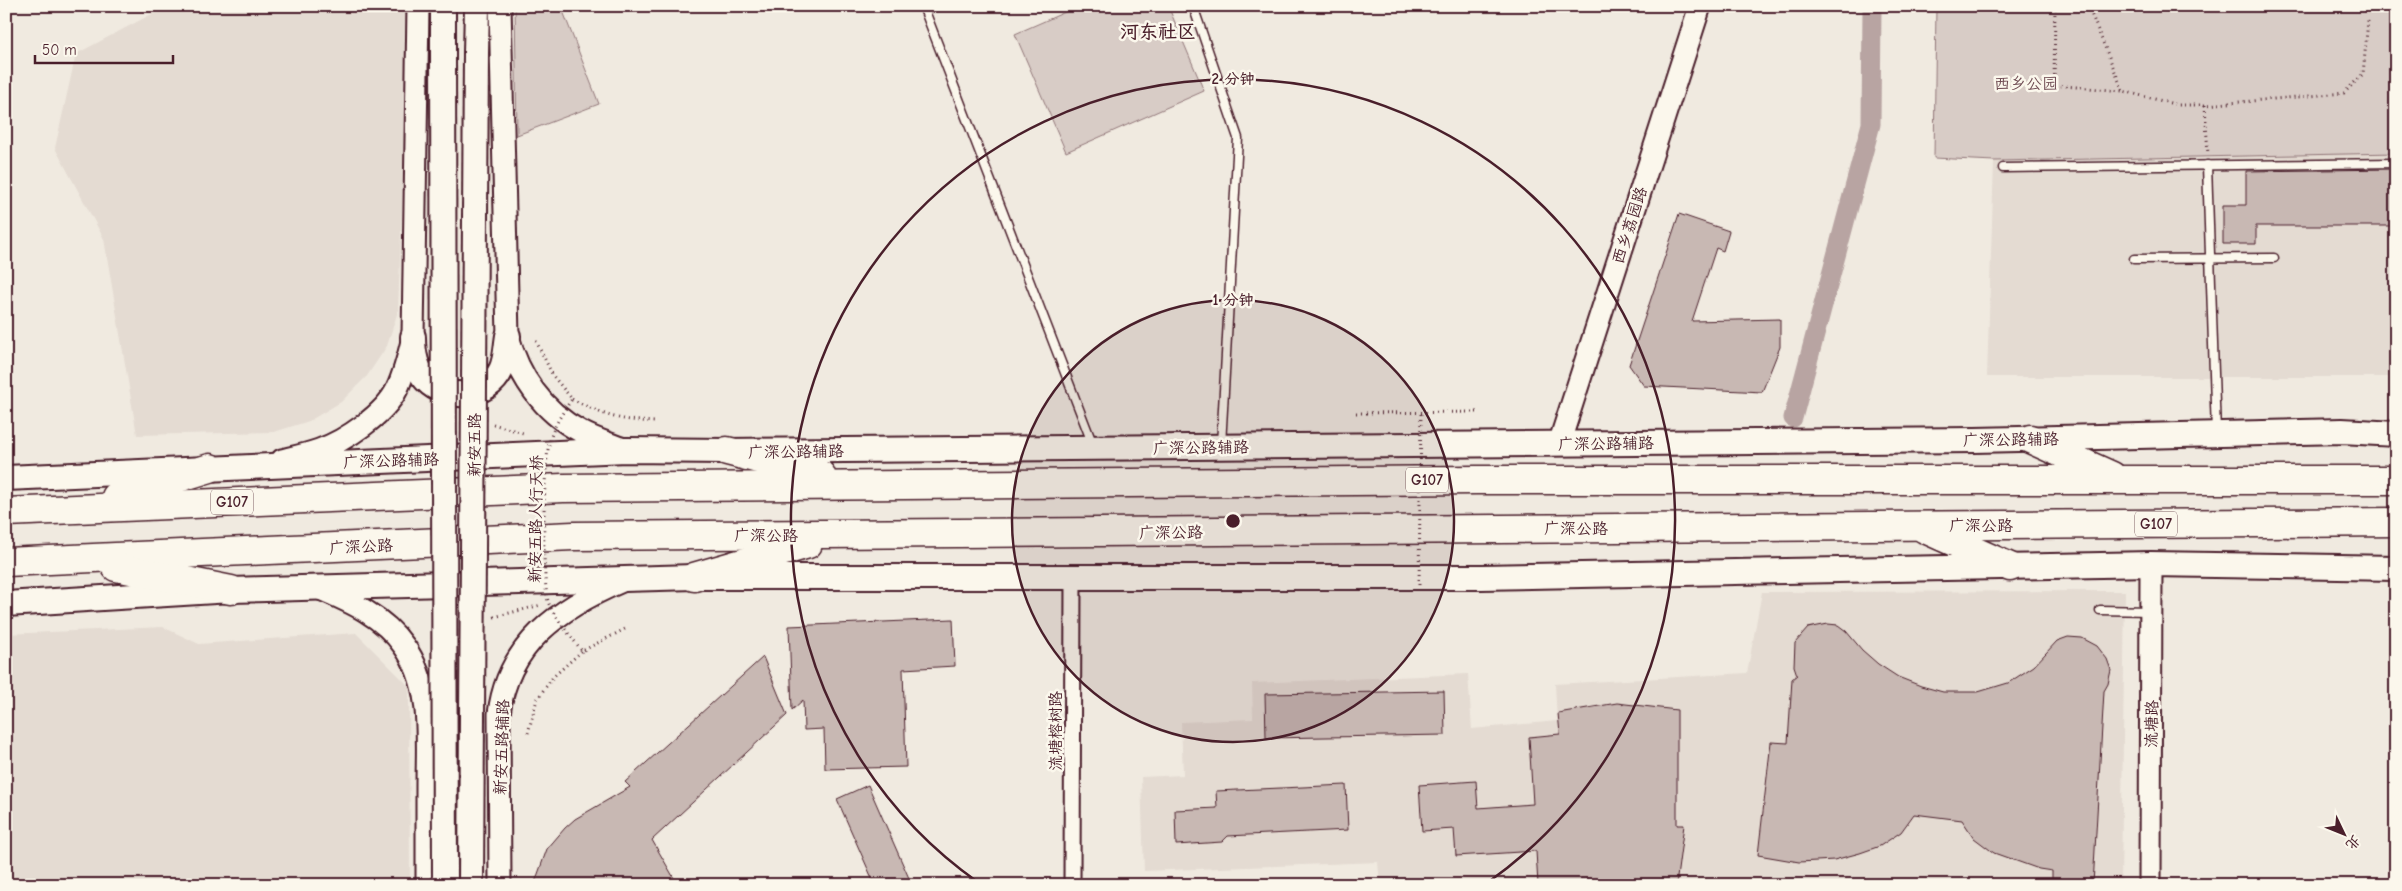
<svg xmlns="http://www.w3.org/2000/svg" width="2402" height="891" font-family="'Comic Neue','LXGW WenKai TC',sans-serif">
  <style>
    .built { fill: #e4dbd2 }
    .green { fill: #d8ccc6; stroke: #917678 }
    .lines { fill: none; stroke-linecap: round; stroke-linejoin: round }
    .canal { stroke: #b8a4a2; stroke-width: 19 }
    .building { fill: #c8b8b3; stroke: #4a1f2b }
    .lane-casing { stroke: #4a1f2b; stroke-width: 11 }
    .street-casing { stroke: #4a1f2b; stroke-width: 19 }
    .secondary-casing { stroke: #4a1f2b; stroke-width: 25 }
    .primary-casing { stroke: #4a1f2b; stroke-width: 28 }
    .highway-casing { stroke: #4a1f2b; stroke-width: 31 }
    .path { stroke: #4a1f2b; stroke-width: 3; stroke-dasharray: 1 4; stroke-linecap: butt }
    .lane { stroke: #fbf7ec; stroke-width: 8 }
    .street { stroke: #fbf7ec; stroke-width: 15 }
    .secondary { stroke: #fbf7ec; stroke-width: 21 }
    .primary { stroke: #fbf7ec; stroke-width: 24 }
    .highway { stroke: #fbf7ec; stroke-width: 28 }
    .primary-bridge-casing { stroke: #4a1f2b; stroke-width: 28; stroke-linecap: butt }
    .path-bridge { stroke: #4a1f2b; stroke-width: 3; stroke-dasharray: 1 4; stroke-linecap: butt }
    .primary-bridge { stroke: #fbf7ec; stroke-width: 24 }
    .ring { fill: none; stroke: #4a1f2b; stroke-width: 2.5 }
    .labels { text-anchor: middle; stroke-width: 5; stroke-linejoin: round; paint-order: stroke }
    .shield { fill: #fbf7ec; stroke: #7f6065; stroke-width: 1 }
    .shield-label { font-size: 15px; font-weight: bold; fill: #4a1f2b }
    .park-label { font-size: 16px; fill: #6e4a52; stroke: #fbf7ec }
    .street-label { font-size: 16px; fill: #4a1f2b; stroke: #fbf7ec }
    .quarter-label { font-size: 19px; font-weight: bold; fill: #4a1f2b; stroke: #fbf7ec }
    .centre { fill: #4a1f2b; stroke: #fbf7ec; stroke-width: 2.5 }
    .ring-label { font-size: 15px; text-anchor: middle; font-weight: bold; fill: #4a1f2b; stroke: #fbf7ec; stroke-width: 5; stroke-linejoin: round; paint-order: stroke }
  </style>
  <rect width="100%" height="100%" fill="#f0eae0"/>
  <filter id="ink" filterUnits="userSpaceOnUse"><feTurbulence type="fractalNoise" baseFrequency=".02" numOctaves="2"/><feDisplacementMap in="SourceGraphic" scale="10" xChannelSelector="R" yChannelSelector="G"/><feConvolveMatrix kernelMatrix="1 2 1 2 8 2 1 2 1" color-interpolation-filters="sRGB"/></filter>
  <g filter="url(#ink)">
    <g class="built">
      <polygon points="167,6 410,6 398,311 387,346 367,376 341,402 309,421 274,432 137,435 104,239 55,148 76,54"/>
      <polygon points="2396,153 2396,377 1987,377 1994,161"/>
      <polygon points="2125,591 2121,885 1380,885 1378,862 1144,871 1141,777 1183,775 1181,722 1253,719 1252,683 1468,674 1472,729 1557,721 1555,684 1747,673 1762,592"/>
      <polygon points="163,627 199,644 356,633 409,686 410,885 6,885 6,634"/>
    </g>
    <g class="green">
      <polygon points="515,6 561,6 599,104 517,135"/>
      <polygon points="1079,6 1168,6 1204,91 1066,152 1015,34"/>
      <polygon points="1936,6 2393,6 2396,8 2396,41 2388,54 2396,56 2396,153 1994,161 1934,158"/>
    </g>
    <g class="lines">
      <polyline class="canal" points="1793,418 1871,124 1872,6"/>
    </g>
    <g class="building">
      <polygon points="2396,169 2396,226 2256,226 2256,244 2223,244 2223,205 2246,205 2246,171"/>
      <polygon points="1679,214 1729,231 1723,251 1716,248 1692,321 1780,319 1780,347 1762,392 1644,386 1629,365"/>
      <polygon points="953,619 955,666 903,669 906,767 825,769 824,729 804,730 803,700 792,710 789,626"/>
      <polygon points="1828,624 1838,625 1846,631 1862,650 1878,664 1898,677 1921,686 1943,692 1978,692 2008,683 2034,666 2057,641 2068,637 2082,638 2097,646 2107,659 2111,670 2108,684 2104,691 2093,885 2052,885 2052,871 2039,869 1994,853 1974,838 1962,820 1914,814 1901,832 1880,846 1860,853 1834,860 1799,862 1758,855 1771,742 1788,743 1792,679 1797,675 1794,666 1795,643 1808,628"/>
      <polygon points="763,657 787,715 652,840 678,885 534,885 547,849 565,828 575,819 630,787 625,782"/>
      <polygon points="1444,691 1445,735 1266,738 1265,694"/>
      <polygon points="1617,703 1677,710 1677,825 1684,825 1676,885 1538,885 1536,851 1456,856 1454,829 1422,831 1419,785 1476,781 1478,808 1533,804 1529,737 1560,734 1558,713"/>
      <polygon points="868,785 912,885 875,885 837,799"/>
      <polygon points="1346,785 1348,830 1228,836 1222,842 1176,845 1175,810 1217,808 1216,791"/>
    </g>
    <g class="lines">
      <g class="lane-casing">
        <g id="lane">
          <polyline points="923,6 1093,445"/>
          <polyline points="1193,6 1238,138 1221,445"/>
          <polyline points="2207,165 2216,433"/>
          <polyline points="2003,168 2396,163"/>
          <polyline points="2134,259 2274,258"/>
          <polyline points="2100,610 2150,611"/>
        </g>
      </g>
      <g class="street-casing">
        <polyline id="street" points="1072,885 1073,577"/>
      </g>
      <g class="secondary-casing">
        <g id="secondary">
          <path d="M500,6L508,336C518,375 543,412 580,431C594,439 611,444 626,450"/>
          <polyline points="1559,444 1700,6"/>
          <path d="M282,460C294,457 307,454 319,450C345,441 385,414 397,389C405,372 409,354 413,337L418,6"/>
          <path d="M318,588C351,602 383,616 404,646C433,686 427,739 427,786C427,819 427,852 427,885"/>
          <path d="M500,885L499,714C507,644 561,607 622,581"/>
          <polyline points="2150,885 2151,564"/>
        </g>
      </g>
      <g class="primary-casing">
        <g id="primary">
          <polyline points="443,52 443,6"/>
          <polyline points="476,53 477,6"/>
          <path d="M413,337C413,352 415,368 426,380C447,402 488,398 501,370C506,360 506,347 508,336"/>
          <polyline points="6,478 626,450 727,451 1975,440 2342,431 2396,434"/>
          <polyline points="6,604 231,590 694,577 1482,577 2151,564 2396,568"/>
        </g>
      </g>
      <g class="highway-casing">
        <g id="highway">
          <polyline points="2030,439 2112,476"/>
          <polyline points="727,451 821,475"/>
          <polyline points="116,497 210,468"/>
          <polyline points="6,512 563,488 1477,480 2396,480"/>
          <polyline points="1925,529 2010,567"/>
          <polyline points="6,562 573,536 2396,522"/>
          <polyline points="116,567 231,590"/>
          <polyline points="694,577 808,544"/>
        </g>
      </g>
      <g class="path">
        <polyline points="2088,6 2123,91"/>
        <polyline points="2016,82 2123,91 2178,105 2205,105 2344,93 2363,74 2368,20"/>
        <polyline points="2054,85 2055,6"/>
        <polyline points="2205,105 2208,155"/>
        <path d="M572,399C607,417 617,420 656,422"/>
        <polyline points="1356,413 1481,412"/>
        <polyline points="493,424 523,433"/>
        <polyline points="494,617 541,605"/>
        <polyline points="528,733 537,699 553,677 582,651"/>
      </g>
      <use href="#lane" class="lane"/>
      <use href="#street" class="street"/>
      <use href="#secondary" class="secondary"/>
      <use href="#primary" class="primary"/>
      <use href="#highway" class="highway"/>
      <g class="primary-bridge-casing">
        <g id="primary-bridge">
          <polyline points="443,52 445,885"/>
          <polyline points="471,885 476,53"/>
        </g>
      </g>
      <g class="path-bridge">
        <path d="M536,341L553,376L572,399C563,412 554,425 550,440C543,462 541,584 549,604C557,621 571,636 582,651L627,628"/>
        <polyline points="1419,585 1421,412"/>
      </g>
      <use href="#primary-bridge" class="primary-bridge"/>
    </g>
  </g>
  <circle cx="1233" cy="521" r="221" fill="#4a1f2b" fill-opacity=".12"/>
  <g class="ring">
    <circle cx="1233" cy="521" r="221"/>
    <path d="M979 883A442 442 0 1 1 1487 883"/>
  </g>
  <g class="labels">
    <g class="shield">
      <rect x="1406" y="467.5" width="42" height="25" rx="4"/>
      <rect x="211" y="489.5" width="42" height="25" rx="4"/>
      <rect x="2135" y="511.5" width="42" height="25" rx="4"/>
    </g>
    <g class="shield-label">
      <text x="1427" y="485">G107</text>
      <text x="232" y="507">G107</text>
      <text x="2156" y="529">G107</text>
    </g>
    <g class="park-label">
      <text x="2026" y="89">西乡公园</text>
    </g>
    <g class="street-label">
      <text transform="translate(1629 225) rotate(-72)" y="6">西乡荔园路</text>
      <text transform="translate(2011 439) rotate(-1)" y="6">广深公路辅路</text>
      <text transform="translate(1606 443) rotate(-1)" y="6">广深公路辅路</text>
      <text transform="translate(474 445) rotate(-90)" y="6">新安五路</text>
      <text transform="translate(1201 447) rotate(-1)" y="6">广深公路辅路</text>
      <text transform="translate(796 451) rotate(-1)" y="6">广深公路辅路</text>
      <text transform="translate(391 460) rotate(-2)" y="6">广深公路辅路</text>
      <text transform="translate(535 519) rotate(-89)" y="6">新安五路人行天桥</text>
      <text x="1981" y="531">广深公路</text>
      <text x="1576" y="534">广深公路</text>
      <text transform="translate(1171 532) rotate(-1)" y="6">广深公路</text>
      <text x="766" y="541">广深公路</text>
      <text transform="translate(361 546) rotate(-3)" y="6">广深公路</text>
      <text transform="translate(2151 724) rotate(-89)" y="6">流塘路</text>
      <text transform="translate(1055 731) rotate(-90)" y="6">流塘榕树路</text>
      <text transform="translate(501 747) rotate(-88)" y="6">新安五路辅路</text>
    </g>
    <g class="quarter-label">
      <text x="1158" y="38">河东社区</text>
    </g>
  </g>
  <circle cx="1233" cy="521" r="8" class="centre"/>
  <g class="ring-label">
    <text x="1233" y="84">2 分钟</text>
    <text x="1233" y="305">1 分钟</text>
  </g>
  <rect width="2402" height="891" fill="none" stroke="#fbf7ec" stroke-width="25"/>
  <rect x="12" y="12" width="2377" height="866" fill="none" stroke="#4a1f2b" stroke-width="2" filter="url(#ink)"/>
  <g transform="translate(2344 834) rotate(133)" stroke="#fbf7ec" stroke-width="4" paint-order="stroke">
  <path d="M0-4L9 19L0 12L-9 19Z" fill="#4a1f2b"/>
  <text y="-8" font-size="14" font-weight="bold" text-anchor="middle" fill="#4a1f2b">北</text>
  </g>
  <path d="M35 55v8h138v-8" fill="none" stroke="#4a1f2b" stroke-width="2.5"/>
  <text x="42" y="55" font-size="15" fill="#4a1f2b" stroke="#fbf7ec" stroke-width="4" paint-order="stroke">50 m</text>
</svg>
